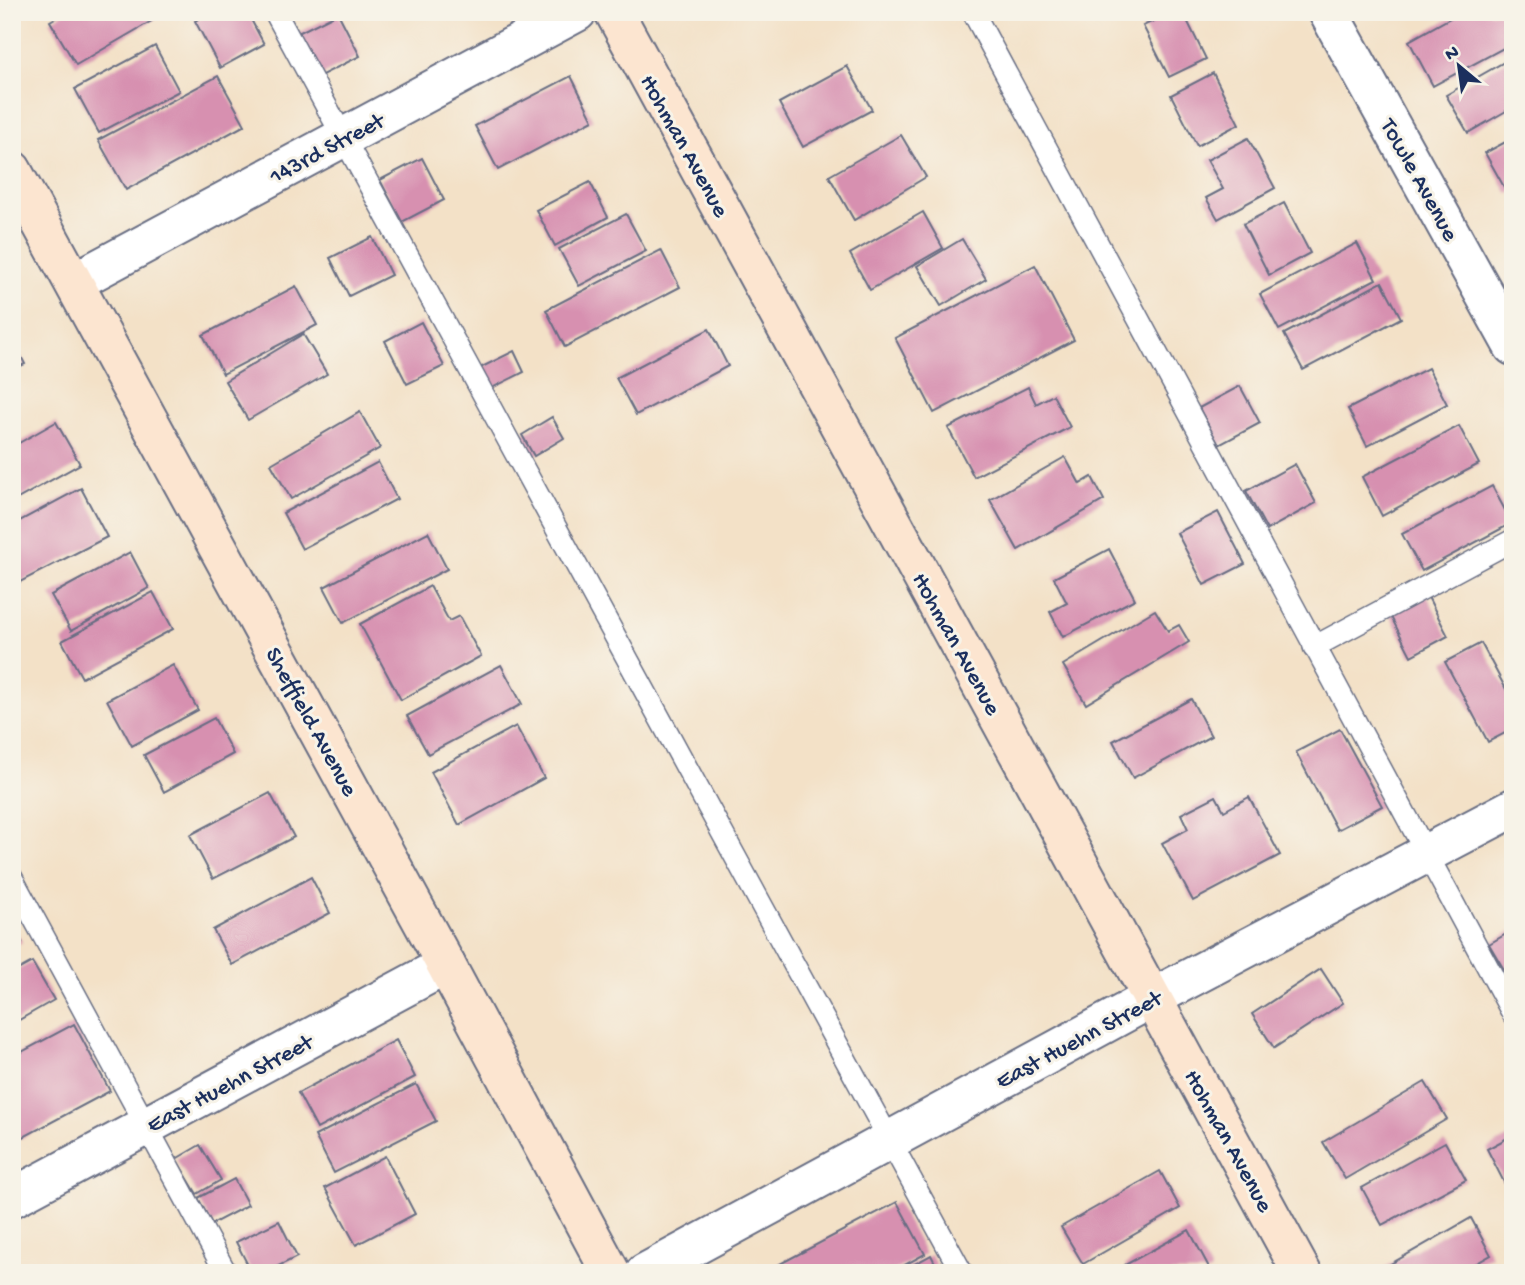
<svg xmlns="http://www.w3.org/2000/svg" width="1525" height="1285" font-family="'Gochi Hand',sans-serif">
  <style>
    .building { fill: #d790b0 }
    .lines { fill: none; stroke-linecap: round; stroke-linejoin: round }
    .lane-casing { stroke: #676d83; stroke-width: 24 }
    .street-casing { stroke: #676d83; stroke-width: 42 }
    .secondary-casing { stroke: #676d83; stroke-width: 42 }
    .lane { stroke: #fff; stroke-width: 21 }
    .street { stroke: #fff; stroke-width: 38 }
    .secondary { stroke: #fce5d0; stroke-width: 38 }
    .labels { text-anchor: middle; stroke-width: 6; stroke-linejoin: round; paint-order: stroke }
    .street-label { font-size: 24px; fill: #1b2f5e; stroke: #f7f3e8 }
  </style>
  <rect width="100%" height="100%" fill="#f7f3e8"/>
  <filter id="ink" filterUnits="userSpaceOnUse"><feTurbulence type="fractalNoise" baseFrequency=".0143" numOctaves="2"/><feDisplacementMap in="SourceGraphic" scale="14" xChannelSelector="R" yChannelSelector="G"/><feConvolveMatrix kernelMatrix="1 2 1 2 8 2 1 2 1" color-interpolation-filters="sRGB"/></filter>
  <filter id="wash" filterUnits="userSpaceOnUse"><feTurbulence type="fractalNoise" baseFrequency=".00686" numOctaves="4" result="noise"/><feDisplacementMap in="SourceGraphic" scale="28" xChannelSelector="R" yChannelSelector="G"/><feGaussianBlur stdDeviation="1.57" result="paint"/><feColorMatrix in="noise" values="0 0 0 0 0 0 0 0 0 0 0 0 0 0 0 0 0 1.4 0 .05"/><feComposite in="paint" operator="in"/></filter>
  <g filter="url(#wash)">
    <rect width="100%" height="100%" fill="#f3e1c7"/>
    <g id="blocks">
      <g class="building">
        <polygon points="66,12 167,12 76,65 50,21"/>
        <polygon points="211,12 247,12 264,44 220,68 195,21"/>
        <polygon points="1172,12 1183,12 1206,59 1169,77 1143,26"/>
        <polygon points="1461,12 1513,12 1513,43 1433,86 1409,41"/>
        <polygon points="338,13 360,56 320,76 298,33"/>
        <polygon points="155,46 179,91 99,133 75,89"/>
        <polygon points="1513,57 1513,107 1468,133 1446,95"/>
        <polygon points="847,66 872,110 803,147 779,103"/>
        <polygon points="1213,73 1239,124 1197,146 1171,95"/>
        <polygon points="218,76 245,125 126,190 98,140"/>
        <polygon points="571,76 593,120 498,170 475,126"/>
        <polygon points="901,135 926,177 854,220 829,176"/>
        <polygon points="1248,138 1275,188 1218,219 1206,198 1223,189 1207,160"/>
        <polygon points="1513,138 1513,192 1508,194 1485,153"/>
        <polygon points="422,158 444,200 402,222 380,180"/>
        <polygon points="590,182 608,217 555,246 536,210"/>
        <polygon points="1284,203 1310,253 1269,275 1243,224"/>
        <polygon points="923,212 943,248 870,290 850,254"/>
        <polygon points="626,214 646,251 579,286 559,249"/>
        <polygon points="372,237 391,275 349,296 330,258"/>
        <polygon points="962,239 986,279 941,306 917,266"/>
        <polygon points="1357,243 1376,279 1279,330 1260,294"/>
        <polygon points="661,250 680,287 565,347 546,310"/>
        <polygon points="1035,265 1074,340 934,413 895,338"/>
        <polygon points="1382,282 1401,318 1303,370 1284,334"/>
        <polygon points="296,286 317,325 223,374 203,335"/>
        <polygon points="421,322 444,366 407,384 385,341"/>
        <polygon points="709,329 728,366 636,415 616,378"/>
        <polygon points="303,334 327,374 248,420 225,381"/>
        <polygon points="12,339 25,364 12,370"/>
        <polygon points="514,351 524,372 490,389 480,368"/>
        <polygon points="1428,368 1447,404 1367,446 1348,409"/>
        <polygon points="1240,386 1260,423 1219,445 1199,408"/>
        <polygon points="1028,387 1036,404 1053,395 1070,427 974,477 948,428"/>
        <polygon points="360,412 380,448 291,499 271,464"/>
        <polygon points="552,417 564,438 534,456 522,435"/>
        <polygon points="56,422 80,464 12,502 12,447"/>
        <polygon points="1459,426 1479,464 1382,516 1362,477"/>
        <polygon points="1065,457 1080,484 1092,477 1104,500 1018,550 990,500"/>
        <polygon points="378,462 397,499 302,549 283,513"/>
        <polygon points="1295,464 1316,503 1267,530 1246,491"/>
        <polygon points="1492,486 1512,523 1422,571 1402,534"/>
        <polygon points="81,488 107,537 20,582 12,568 12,525"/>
        <polygon points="1218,512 1245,564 1204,585 1177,533"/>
        <polygon points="428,532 447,569 343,623 324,587"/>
        <polygon points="1109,549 1135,599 1063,637 1050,612 1067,603 1054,578"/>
        <polygon points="130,552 149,588 71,631 51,595"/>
        <polygon points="430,586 449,621 459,616 481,656 401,700 360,624"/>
        <polygon points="153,592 173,629 82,678 62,641"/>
        <polygon points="1427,595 1448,636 1411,656 1390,615"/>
        <polygon points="1155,610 1168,631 1179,625 1189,642 1086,704 1063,665"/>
        <polygon points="1481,643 1513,702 1513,729 1488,742 1445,662"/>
        <polygon points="173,665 198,710 132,746 107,700"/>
        <polygon points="501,665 522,704 428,754 407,716"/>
        <polygon points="1191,699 1211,736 1133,778 1113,741"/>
        <polygon points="214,718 233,754 164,792 144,755"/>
        <polygon points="516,726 544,778 459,825 431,772"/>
        <polygon points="1340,729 1382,806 1337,830 1296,752"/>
        <polygon points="270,793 294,837 213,879 190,835"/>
        <polygon points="1216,796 1224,811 1249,797 1280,855 1193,901 1162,843 1188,829 1181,814"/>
        <polygon points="311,877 330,913 232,965 213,930"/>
        <polygon points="12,922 22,942 12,947"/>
        <polygon points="1513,930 1513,985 1489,944"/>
        <polygon points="32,962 54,1000 12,1024 12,973"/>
        <polygon points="1321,969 1343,1003 1274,1048 1252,1014"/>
        <polygon points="74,1024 110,1091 20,1139 12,1125 12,1057"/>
        <polygon points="396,1040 415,1077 317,1129 298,1093"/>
        <polygon points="1425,1082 1447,1119 1345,1179 1323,1142"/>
        <polygon points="416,1084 436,1121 334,1173 315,1136"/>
        <polygon points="1513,1135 1513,1190 1509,1192 1487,1149"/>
        <polygon points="1445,1142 1466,1180 1382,1225 1362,1188"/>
        <polygon points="200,1145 221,1180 197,1194 176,1159"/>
        <polygon points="385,1156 415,1214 356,1245 325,1188"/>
        <polygon points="1160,1171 1180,1208 1083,1264 1061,1227"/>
        <polygon points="234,1179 248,1205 212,1224 198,1198"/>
        <polygon points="897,1202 925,1254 890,1273 763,1273"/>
        <polygon points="1471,1218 1491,1255 1459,1273 1384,1273 1382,1269"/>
        <polygon points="279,1221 297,1257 264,1273 252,1273 236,1242"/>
        <polygon points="1189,1230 1211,1271 1208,1273 1129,1273 1125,1265"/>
        <polygon points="931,1255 940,1273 898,1273"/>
      </g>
    </g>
  </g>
  <g filter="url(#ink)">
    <use href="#blocks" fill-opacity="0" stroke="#676d83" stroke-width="2"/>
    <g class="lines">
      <g class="lane-casing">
        <g id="lane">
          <polyline points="275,12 962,1273"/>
          <polyline points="973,12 1513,1014"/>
          <polyline points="1314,647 1513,540"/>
          <polyline points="12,878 226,1273"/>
        </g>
      </g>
      <g class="street-casing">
        <g id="street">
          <polyline points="1328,12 1513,346"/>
          <polyline points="74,282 577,12"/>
          <polyline points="12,1198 446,965"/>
          <polyline points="645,1273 1152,998 1513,808"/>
        </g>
      </g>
      <g class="secondary-casing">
        <g id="secondary">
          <polyline points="614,12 1302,1273"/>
          <polyline points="12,170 446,965 611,1273"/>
        </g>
      </g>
      <use href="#lane" class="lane"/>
      <use href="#street" class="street"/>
      <use href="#secondary" class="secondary"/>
    </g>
  </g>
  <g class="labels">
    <g class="street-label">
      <text transform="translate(686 145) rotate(61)" y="8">Hohman Avenue</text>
      <text transform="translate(326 147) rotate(-28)" y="8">143rd Street</text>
      <text transform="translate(1421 179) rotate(61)" y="8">Towle Avenue</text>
      <text transform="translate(958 643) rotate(61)" y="8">Hohman Avenue</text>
      <text transform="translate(313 721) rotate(61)" y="8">Sheffield Avenue</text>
      <text transform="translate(1078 1038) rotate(-28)" y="8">East Huehn Street</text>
      <text transform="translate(229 1082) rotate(-28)" y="8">East Huehn Street</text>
      <text transform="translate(1230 1140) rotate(61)" y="8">Hohman Avenue</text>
    </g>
  </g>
  <rect width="1525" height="1285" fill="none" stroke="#f7f3e8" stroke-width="42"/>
  <g transform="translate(1459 66) rotate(331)" stroke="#f7f3e8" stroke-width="5" paint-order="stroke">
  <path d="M0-5L12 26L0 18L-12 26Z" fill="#1b2f5e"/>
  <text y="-10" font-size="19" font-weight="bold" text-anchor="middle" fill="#1b2f5e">N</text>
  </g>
</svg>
